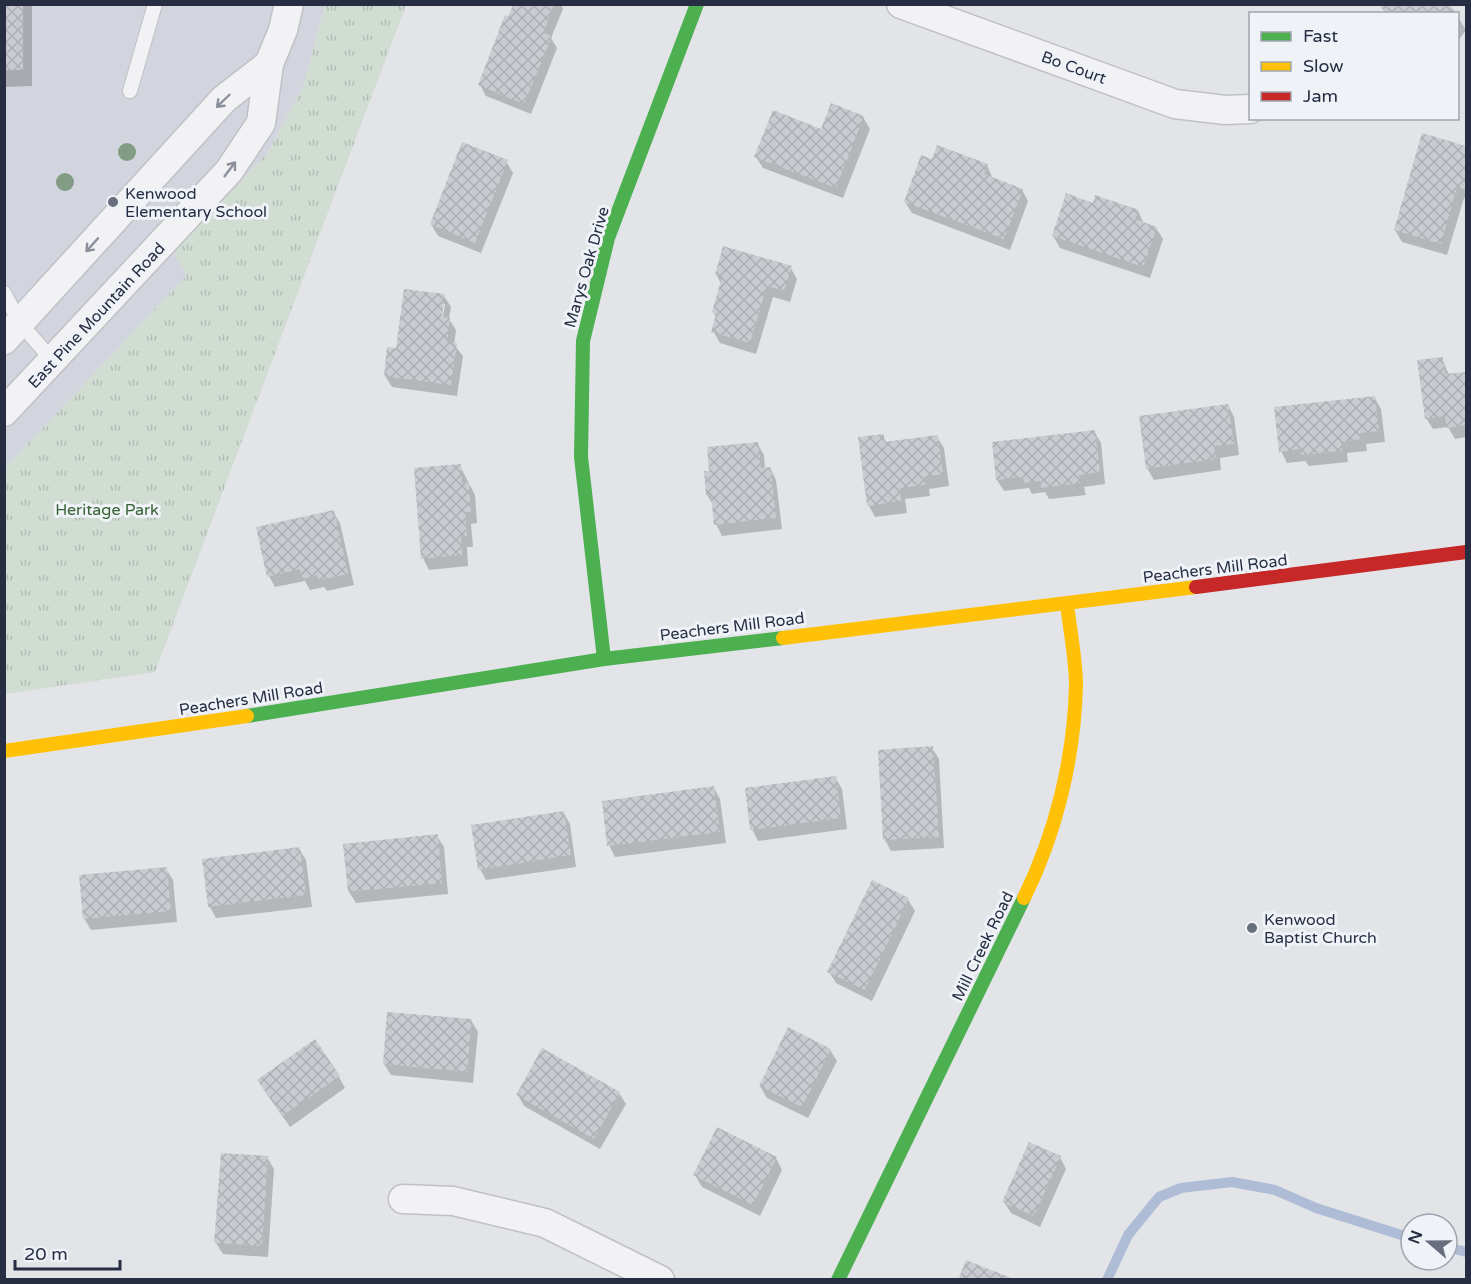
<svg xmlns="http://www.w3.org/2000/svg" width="1471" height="1284" font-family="'Varela Round',sans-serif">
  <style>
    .built { fill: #d2d5dd }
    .park { fill: url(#park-tufts) }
    .shadow { fill: #0003; fill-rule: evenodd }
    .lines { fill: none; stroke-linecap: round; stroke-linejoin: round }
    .stream { stroke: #aebcd6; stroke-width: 10 }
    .building { fill: url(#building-cross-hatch) }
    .lane-casing { stroke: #bfc1c6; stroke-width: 16 }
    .street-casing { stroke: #bfc1c6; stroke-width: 31 }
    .lane { stroke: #f2f2f4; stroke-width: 14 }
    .street { stroke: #f2f2f4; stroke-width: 28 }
    .fast { stroke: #4caf50; stroke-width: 14 }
    .slow { stroke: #ffc107; stroke-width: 14 }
    .jam { stroke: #c62828; stroke-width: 14 }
    .tree { fill: #839c84 }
    .oneway { stroke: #8c909c }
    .poi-dot { fill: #686e7d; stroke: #eff2f7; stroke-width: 2 }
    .labels { text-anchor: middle; stroke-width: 6; stroke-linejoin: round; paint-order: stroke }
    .street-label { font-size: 16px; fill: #272e43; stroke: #eff2f7 }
    .poi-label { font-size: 16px; fill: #272e43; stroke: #eff2f7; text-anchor: start }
    .park-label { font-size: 16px; fill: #366132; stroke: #eff2f7 }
  </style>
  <defs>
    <pattern id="park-tufts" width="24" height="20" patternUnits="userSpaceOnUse" patternTransform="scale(1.5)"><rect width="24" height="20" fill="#d1dcd2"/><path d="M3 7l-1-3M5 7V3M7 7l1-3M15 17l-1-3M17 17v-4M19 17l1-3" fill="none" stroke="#b3bdb6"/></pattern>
    <pattern id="building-cross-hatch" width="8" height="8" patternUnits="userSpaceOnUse" patternTransform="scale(1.5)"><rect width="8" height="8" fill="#c9cbd0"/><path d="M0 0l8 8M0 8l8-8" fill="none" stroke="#adafb4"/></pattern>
  </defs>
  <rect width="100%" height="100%" fill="#e2e4e8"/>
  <polygon class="built" points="5,5 325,5 303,87 268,152 174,253 187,275 5,468"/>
  <polygon class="park" points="325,5 406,5 155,672 5,694 5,468 187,275 174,253 268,152 303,87"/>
  <g class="shadow">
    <polygon points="4,4 32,4 32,86 4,87"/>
    <polygon points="515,4 561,4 563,9 551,38 557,48 531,114 486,96 480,85"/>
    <polygon points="1458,17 1466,30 1458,41"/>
    <polygon points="863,117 870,129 843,198 763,168 756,157"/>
    <polygon points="1423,135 1466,147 1466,198 1464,198 1447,255 1402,242 1395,230"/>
    <polygon points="506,161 513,173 481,253 438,236 431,224"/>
    <polygon points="933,161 987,165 993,179 1022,190 1028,201 1010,250 912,213 905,202"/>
    <polygon points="1094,205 1138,211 1144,224 1156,228 1163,239 1150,278 1060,248 1053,236"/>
    <polygon points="790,267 797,279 790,302 773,297 756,354 720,343 713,331 717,318 713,312 721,284 716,274"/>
    <path d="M444,296L451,307L449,319L456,330L454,345L463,356L457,396L392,387L385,376L398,350ZM442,304H445L442,324H439Z"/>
    <polygon points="1442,359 1449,375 1466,373 1466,437 1455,439 1448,427 1433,429 1426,418"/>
    <polygon points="1374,397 1381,409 1385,442 1366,444 1367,451 1347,453 1348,462 1309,466 1305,461 1287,463 1281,451"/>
    <polygon points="1228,405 1234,417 1239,455 1220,458 1221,470 1154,480 1147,468"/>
    <polygon points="1094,431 1101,443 1105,484 1084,487 1086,495 1049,499 1045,492 1032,494 1029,488 1004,491 997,480"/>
    <polygon points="883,436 887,444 937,437 944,448 949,486 929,489 930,496 905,499 907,513 875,517 869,506 860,439"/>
    <polygon points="757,443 764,455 765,469 770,468 776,480 782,529 722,536 716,524 714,506 707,495"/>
    <polygon points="460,466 475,495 477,523 471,524 473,547 467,547 468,566 429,570 423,558"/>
    <polygon points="333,512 340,523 354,585 327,591 324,587 310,590 305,581 275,587 269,576"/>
    <polygon points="932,748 939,759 944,848 891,851 885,840 879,751"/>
    <polygon points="835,777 842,789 847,829 758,841 752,829"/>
    <polygon points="714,788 720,799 726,843 615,857 609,845"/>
    <polygon points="563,812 570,824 576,867 486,880 480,869"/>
    <polygon points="437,836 444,847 448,894 356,903 349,892"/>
    <polygon points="299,849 306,860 312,907 216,918 210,907 204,860"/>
    <polygon points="166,869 173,880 177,922 91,930 84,918"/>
    <polygon points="873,882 908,900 915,911 872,1001 836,983 829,972"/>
    <polygon points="471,1020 478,1032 473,1083 391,1075 384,1064"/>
    <polygon points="830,1050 837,1061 808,1118 767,1098 760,1086"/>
    <polygon points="339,1077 345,1088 290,1127 266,1092"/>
    <polygon points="619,1093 626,1104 600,1149 524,1106 518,1095"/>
    <polygon points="267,1157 274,1169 268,1257 223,1254 216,1243"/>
    <polygon points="1060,1157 1066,1169 1040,1227 1011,1213 1004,1202"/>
    <polygon points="776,1158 782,1170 760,1216 702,1187 695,1175"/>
  </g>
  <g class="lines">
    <g class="stream">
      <polyline points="1447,1247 1466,1252"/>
      <polyline points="1107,1280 1128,1235 1159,1197 1181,1188 1232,1182 1275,1190 1316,1208 1411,1238"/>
    </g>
  </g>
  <g class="building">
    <rect x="4" y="4" width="19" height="66"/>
    <polygon points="513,4 554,4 543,33 552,36 524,104 478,85 505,15 508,17"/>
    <polygon points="1379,4 1449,4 1457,14 1386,14"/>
    <polygon points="831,103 864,116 836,188 754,157 773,110 821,129"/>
    <polygon points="1422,133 1466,146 1466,190 1457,187 1441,244 1394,230"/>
    <polygon points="462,142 508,160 475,243 430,224"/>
    <polygon points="937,145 988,164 984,174 1023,189 1004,239 904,202 921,155 932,159"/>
    <polygon points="1066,193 1093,203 1095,195 1139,210 1135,219 1157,227 1143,267 1052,236"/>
    <polygon points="723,246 792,266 784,291 767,286 750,343 711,332 716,314 712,312 722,277 715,275"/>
    <polygon points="404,289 445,294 442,317 450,318 447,342 457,343 451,385 384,376 387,347 396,348"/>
    <polygon points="1443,357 1445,374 1466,372 1466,425 1447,428 1445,416 1425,419 1417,360"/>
    <polygon points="1375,396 1379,431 1360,433 1361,439 1341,442 1342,451 1301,455 1300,449 1279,452 1274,407"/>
    <polygon points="1228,404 1234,444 1214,446 1216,459 1146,469 1139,416"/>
    <polygon points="1095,430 1100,472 1079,475 1080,483 1041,488 1040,481 1024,483 1023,477 996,480 992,442"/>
    <polygon points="884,434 884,442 938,435 943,474 924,477 925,485 900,488 901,501 867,506 858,437"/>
    <polygon points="758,442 761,468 771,467 776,518 714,525 711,494 706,495 704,471 709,471 707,447"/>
    <polygon points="461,464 462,483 469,482 471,512 465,512 467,536 461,536 462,555 421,559 414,468"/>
    <polygon points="334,510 348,574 319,580 317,575 302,579 300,569 267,577 256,527"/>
    <polygon points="933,746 939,837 883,840 878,750"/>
    <polygon points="836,776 841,818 750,830 745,788"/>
    <polygon points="714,786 720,832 607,846 602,801"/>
    <polygon points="564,811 571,855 478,870 471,825"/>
    <polygon points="438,834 442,883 348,892 343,844"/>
    <polygon points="300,847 306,895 208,907 202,859"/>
    <polygon points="167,867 171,911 83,919 79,875"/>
    <polygon points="872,880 909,898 865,990 827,972"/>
    <polygon points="387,1012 472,1019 467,1072 383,1064"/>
    <polygon points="788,1027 831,1049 802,1107 759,1086"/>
    <polygon points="315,1039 340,1076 282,1116 257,1080"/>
    <polygon points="542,1048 620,1092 594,1139 516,1095"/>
    <polygon points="717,1127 777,1157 753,1205 693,1175"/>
    <polygon points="1029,1142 1061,1156 1034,1216 1002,1202"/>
    <polygon points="221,1153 268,1156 262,1246 214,1243"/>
    <polygon points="966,1260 1014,1279 1014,1280 958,1280"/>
  </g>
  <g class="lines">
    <g class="lane-casing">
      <g id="lane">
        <polyline points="130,91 155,4"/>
        <polyline points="4,293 20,323 53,361"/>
      </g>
    </g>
    <g class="street-casing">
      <g id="street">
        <polyline points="901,4 1175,104 1225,110 1250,109"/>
        <polyline points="4,340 224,99 269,64"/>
        <polyline points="4,412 229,171 261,123 269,64 283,30 289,4"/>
        <polyline points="403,1199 453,1201 545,1223 660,1280"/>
      </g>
    </g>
    <use href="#lane" class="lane"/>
    <use href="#street" class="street"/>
    <g class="fast">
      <polyline points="604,659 581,457 583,341 608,238 697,4"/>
      <polyline points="247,716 604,659 783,638"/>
      <polyline points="838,1280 1024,898"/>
    </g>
    <g class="slow">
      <polyline points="783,638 1196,587"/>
      <polyline points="4,751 247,716"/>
      <path d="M1024,898C1056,833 1074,759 1076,686C1076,659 1070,631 1067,604"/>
    </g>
    <polyline class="jam" points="1196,587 1466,552"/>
  </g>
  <g class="tree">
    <circle cx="127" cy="152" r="9"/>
    <circle cx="65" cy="182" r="9"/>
  </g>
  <defs><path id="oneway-shaft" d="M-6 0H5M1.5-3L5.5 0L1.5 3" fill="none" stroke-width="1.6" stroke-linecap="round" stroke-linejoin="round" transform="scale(1.5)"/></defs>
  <g class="oneway">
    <use href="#oneway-shaft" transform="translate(223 101) rotate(136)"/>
    <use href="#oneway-shaft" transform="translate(230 169) rotate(-53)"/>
    <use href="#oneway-shaft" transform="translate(92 245) rotate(132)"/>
  </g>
  <g class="poi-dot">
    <circle cx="113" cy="202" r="6"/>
    <circle cx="1252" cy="928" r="6"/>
  </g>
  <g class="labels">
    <g class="street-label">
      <text transform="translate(1074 67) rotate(20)" y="6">Bo Court</text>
      <text transform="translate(586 267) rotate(-74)" y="6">Marys Oak Drive</text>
      <text transform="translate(96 315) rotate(-47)" y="6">East Pine Mountain Road</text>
      <text transform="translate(1215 568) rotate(-7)" y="6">Peachers Mill Road</text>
      <text transform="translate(732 626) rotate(-7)" y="6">Peachers Mill Road</text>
      <text transform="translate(251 698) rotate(-9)" y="6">Peachers Mill Road</text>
      <text transform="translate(982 946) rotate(-64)" y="6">Mill Creek Road</text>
    </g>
    <g class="poi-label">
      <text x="125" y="199">Kenwood<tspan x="125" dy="18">Elementary School</tspan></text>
      <text x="1264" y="925">Kenwood<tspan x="1264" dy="18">Baptist Church</tspan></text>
    </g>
    <g class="park-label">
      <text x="107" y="515">Heritage Park</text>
    </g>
  </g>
  <rect width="1471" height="1284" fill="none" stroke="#272e43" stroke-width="12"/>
  <rect x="1249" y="12" width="210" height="108" fill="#eff2f7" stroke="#9fa4af" stroke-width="1.5"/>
  <rect x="1261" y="32" width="30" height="9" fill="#4caf50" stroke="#9fa4af" stroke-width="1.5"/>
  <text x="1303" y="42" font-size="18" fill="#272e43">Fast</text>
  <rect x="1261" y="62" width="30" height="9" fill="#ffc107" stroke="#9fa4af" stroke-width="1.5"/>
  <text x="1303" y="72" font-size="18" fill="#272e43">Slow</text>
  <rect x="1261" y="92" width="30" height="9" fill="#c62828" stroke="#9fa4af" stroke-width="1.5"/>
  <text x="1303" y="102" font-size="18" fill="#272e43">Jam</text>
  <g transform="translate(1429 1242) rotate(290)"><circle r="28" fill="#eff2f7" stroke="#9fa4af" stroke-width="1.5"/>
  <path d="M0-4.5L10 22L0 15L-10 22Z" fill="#686e7d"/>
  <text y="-9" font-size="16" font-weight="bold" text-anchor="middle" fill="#272e43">N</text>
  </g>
  <path d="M15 1260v9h105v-9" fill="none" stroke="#272e43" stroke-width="3"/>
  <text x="24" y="1260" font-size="18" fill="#272e43" stroke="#eff2f7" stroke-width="4.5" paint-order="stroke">20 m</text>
</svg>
